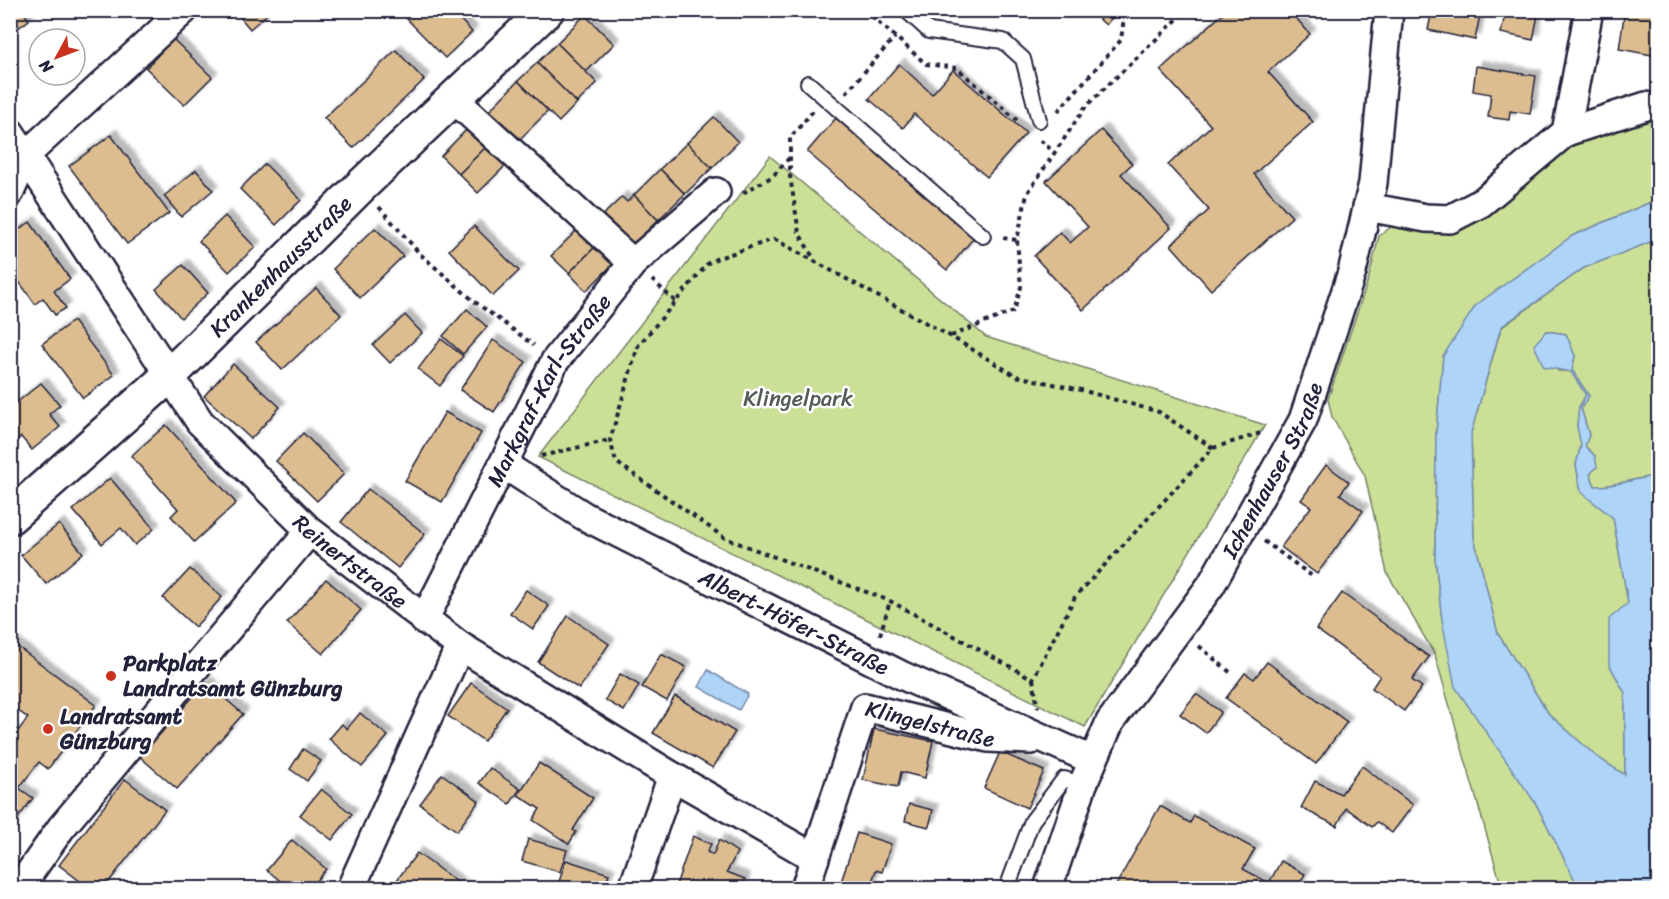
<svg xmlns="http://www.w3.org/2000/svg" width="1669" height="899" font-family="Sriracha,sans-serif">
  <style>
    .green { fill: #cbe096; stroke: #768168; stroke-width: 1.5 }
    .water { fill: #aed4f8; stroke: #768dac; stroke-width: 1.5 }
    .building { fill: #ddbd90; stroke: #22223b; stroke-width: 1.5; filter: url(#shadow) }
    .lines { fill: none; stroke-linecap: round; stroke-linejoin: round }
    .service-casing { stroke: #22223b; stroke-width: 18 }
    .minor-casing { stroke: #22223b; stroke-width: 32 }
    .tertiary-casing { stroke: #22223b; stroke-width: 38 }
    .path { stroke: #22223b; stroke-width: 4; stroke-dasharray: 4.5 4.5; stroke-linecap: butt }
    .service { stroke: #fff; stroke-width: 14 }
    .minor { stroke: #fff; stroke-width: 27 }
    .tertiary { stroke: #fff; stroke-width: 33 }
    .poi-dot { fill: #c8321e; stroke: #fff; stroke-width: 2 }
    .labels { text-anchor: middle; stroke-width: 5; stroke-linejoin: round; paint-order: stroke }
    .street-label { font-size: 22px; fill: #22223b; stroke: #fff }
    .park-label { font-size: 22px; fill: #555b56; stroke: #fff }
    .poi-label { font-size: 22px; font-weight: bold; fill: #22223b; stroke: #fff; text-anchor: start }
  </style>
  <defs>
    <filter id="shadow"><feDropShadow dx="5.5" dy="-5.5" stdDeviation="1.5" flood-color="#0004"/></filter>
  </defs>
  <rect width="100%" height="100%" fill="#fff"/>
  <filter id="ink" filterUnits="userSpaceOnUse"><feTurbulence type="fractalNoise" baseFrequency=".0167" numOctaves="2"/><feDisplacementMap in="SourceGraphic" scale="12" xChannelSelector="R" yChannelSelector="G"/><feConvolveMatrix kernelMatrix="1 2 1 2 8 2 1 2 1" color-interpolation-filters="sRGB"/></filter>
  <g filter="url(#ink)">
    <g class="green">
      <polygon points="1658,114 1658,199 1572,236 1443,356 1436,433 1435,557 1442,620 1579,888 1502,888 1435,655 1387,573 1365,476 1332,417 1328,399 1369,277 1379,236 1391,227 1451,234 1558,149"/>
      <polygon points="770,156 986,337 1265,425 1085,727 538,457"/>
      <path d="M1658,239V476C1635,477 1619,486 1595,486L1590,474L1595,456L1585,446L1589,435L1581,408L1589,396L1572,370L1575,356L1566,334L1546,331L1558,371H1571L1586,395L1579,407L1577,426L1581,444L1576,465L1581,492L1613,517L1628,603L1609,664L1625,693V775L1597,757L1549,714L1498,634L1474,538L1471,433L1501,328L1584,268Z"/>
    </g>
    <g class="water">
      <path d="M1658,199V239L1584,268L1501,327L1471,433L1474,538L1498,634L1549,714L1597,757L1625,775V693L1609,664V619L1628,603L1613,518L1581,492L1576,465L1581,445L1577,426L1579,407L1586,395L1571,372L1544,367L1534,345L1546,331L1566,334L1575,356L1572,370L1589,396L1581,408L1589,435L1585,446L1595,456L1597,467L1590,474L1595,486C1617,487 1636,477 1658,476V888H1579L1536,804L1455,687L1442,620L1435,557L1436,433L1443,356L1476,305L1572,236Z"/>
      <polygon points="708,670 748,694 739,710 699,687"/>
    </g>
    <g class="building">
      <polygon points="10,10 22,10 29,20 10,34"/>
      <polygon points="234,10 272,10 250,29"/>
      <polygon points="403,10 451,10 472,32 445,58 401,13"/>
      <polygon points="1088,10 1118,10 1106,25"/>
      <polygon points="1227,10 1289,10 1310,34 1268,72 1313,122 1254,174 1292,217 1211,290 1171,245 1209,210 1168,165 1211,126 1160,70"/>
      <polygon points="1432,10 1481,10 1475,40 1428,30"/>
      <polygon points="1506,10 1539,10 1533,40 1501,33"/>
      <polygon points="1625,10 1658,10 1658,56 1619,49"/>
      <polygon points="585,15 614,44 586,72 557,43"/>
      <polygon points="173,39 212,77 184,105 146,68"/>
      <polygon points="557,43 597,83 577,103 537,63"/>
      <polygon points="396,50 424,80 353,148 324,118"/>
      <polygon points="537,63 577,103 559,122 518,81"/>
      <polygon points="899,64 932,94 953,70 1026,133 987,177 914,114 903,128 869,99"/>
      <polygon points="1476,66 1536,76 1530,114 1510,111 1509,120 1488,117 1491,94 1473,91"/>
      <polygon points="518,81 548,111 518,141 489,111"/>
      <polygon points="714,117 738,142 712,168 687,143"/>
      <polygon points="836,118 976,235 947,270 807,152"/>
      <polygon points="469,127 488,145 459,174 441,156"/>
      <polygon points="1101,130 1132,164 1121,174 1171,228 1083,310 1034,256 1060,232 1070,243 1088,227 1046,181"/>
      <polygon points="111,135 169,213 127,244 69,166"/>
      <polygon points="687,143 712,168 685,194 660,169"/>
      <polygon points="488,145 507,164 478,193 459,174"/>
      <polygon points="265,164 301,200 276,225 240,189"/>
      <polygon points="660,169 685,194 658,220 634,195"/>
      <polygon points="196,170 213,190 181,217 164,196"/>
      <polygon points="634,195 658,220 632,246 602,216 622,197 627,202"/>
      <polygon points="225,216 255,247 229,272 199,241"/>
      <polygon points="30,222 70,279 54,291 66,308 55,315 43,298 35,304 10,269 10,236"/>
      <polygon points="474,226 519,271 493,296 449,250"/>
      <polygon points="375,228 403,256 360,298 333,269"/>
      <polygon points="579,228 597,245 569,273 551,256"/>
      <polygon points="597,245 614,263 586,291 569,273"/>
      <polygon points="183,265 208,293 181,318 156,289"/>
      <polygon points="316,288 341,315 282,370 256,342"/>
      <polygon points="467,309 487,327 463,354 443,336"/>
      <polygon points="405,315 422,333 390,363 373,345"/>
      <polygon points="73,321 114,375 83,398 42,344"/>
      <polygon points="441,339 463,356 440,386 418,369"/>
      <polygon points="493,340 526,362 494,412 460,390"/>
      <polygon points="233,364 280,407 251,439 204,396"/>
      <polygon points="41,383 60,405 49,414 60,427 32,450 21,437 17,440 10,433 10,408"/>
      <polygon points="445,412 481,433 442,502 405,481"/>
      <polygon points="166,425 236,503 194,542 171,516 178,509 131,456"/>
      <polygon points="303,433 344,474 317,501 276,461"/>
      <polygon points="1326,465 1349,482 1340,494 1363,511 1317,574 1281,547 1311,507 1301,500"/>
      <polygon points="110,478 154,529 135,545 121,528 102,544 73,510"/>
      <polygon points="368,489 425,534 398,568 341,522"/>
      <polygon points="59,524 83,553 46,584 21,555"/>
      <polygon points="190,569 222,597 195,627 163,598"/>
      <polygon points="326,579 361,610 323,654 287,623"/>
      <polygon points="526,590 549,606 533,629 510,613"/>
      <polygon points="1342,593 1429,657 1412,680 1422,687 1404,711 1372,688 1380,676 1316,629"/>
      <polygon points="568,616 609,644 579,689 538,662"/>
      <polygon points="10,641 96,705 48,769 39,762 19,788 33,798 10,829 10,741 28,718 10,705"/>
      <polygon points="661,654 686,667 667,701 642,687"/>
      <polygon points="1267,662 1347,722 1316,764 1226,698 1245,673 1254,679"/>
      <polygon points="620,674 639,685 624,711 605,700"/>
      <polygon points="206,682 243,714 177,789 140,757"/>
      <polygon points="471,683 507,708 484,741 448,716"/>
      <polygon points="1196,694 1221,712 1206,733 1180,714"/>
      <polygon points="675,696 735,732 713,768 653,733"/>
      <polygon points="360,713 388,736 362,767 329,739 342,724 347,729"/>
      <polygon points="874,729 933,741 925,778 901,772 898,787 863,780"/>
      <polygon points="303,749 321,761 307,781 290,769"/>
      <polygon points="1000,752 1044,771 1027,808 984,788"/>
      <polygon points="539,763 593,798 573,830 576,832 569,844 533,820 540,809 518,795"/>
      <polygon points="1362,766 1413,805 1392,833 1377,822 1372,827 1346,808 1337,826 1301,808 1315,781 1341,794"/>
      <polygon points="490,768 520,789 510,804 479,783"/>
      <polygon points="442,774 479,801 457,831 420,804"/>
      <polygon points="125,779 165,810 104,888 89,888 59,865"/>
      <polygon points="321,789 352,814 332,840 300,815"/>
      <polygon points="909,804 933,810 929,827 905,821"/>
      <polygon points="1160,806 1190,823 1194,816 1255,849 1243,869 1269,883 1281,861 1305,874 1297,888 1118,888 1115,887"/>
      <polygon points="857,833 891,844 882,872 876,870 870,888 839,888"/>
      <polygon points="693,836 711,844 707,852 713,855 719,840 737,852 727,872 745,879 742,888 675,888"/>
      <polygon points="528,839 567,850 560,872 522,861"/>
      <polygon points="292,840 326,869 310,888 289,888 267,870"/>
      <polygon points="417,853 465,888 391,888"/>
      <polygon points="566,860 609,874 604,888 557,888"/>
    </g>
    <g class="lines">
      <g class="service-casing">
        <g id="service">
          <polyline points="906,10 929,31 1003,41 1023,59 1039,120"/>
          <polyline points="808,83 983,236"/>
          <polyline points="1007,888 1032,821 1064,779 1083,784"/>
        </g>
      </g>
      <g class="minor-casing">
        <g id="minor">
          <polyline points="454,99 633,263"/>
          <path id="s1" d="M10,132L200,422L310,531L460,646L672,776L815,858"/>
          <polyline points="1566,132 1646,106"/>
          <polyline points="10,192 27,154 184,10"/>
          <polyline points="1367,207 1426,218 1450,219 1481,203 1566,132 1589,10"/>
          <path id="s2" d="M504,465L584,516L901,675L1092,760"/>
          <path id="s3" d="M424,620L555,361L633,263L716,192"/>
          <polyline points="19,888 61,828 310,531"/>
          <polyline points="351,888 460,646"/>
          <polyline points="633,888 672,776"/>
          <path id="s4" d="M805,888L865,707L988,738L1031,740"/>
          <path id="s5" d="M1048,888L1083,784L1110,722L1211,585L1303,420L1352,272L1373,183L1389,10"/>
        </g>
      </g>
      <g class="tertiary-casing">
        <g id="tertiary">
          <path id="s6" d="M10,517L170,375L361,186L547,10"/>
        </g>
      </g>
      <g class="path">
        <polyline points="865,10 926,64 957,68 1017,120"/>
        <polyline points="846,93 895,37"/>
        <polyline points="813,111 790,138 790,176 799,233 815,261"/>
        <polyline points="1058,111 1121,40 1125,10"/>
        <polyline points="1040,140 1055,153"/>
        <polyline points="743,193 773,176 791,156"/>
        <polyline points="379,207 420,254 475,302 534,345"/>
        <polyline points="1003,238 1017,240"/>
        <polygon points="774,239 950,336 1016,376 1081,390 1159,412 1213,448 1075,597 1033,679 890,601 725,538 616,462 610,440 638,346 710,261"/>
        <polyline points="652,280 676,302"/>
        <polyline points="951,336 1014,311 1021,287 1017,240 1027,194 1086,106 1187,10"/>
        <polyline points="1213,448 1264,432"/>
        <polyline points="541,456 610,440"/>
        <polyline points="1264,541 1312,576"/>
        <polyline points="880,635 890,601"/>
        <polyline points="1199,646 1231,673"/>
        <polyline points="1033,679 1038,708"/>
      </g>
      <use href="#service" class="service"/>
      <use href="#minor" class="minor"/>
      <use href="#tertiary" class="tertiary"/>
    </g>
  </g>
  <g class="poi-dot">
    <circle cx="111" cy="676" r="6"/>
    <circle cx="48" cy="729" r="6"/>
  </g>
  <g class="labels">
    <g class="street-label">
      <text dy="8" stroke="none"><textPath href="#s6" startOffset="369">Krankenhausstraße</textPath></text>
      <text dy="8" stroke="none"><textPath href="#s3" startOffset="262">Markgraf-Karl-Straße</textPath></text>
      <text dy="8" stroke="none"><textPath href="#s5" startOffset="478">Ichenhauser Straße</textPath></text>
      <text dy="8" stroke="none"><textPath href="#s1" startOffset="552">Reinertstraße</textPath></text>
      <text dy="8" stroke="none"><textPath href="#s2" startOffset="330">Albert-Höfer-Straße</textPath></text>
      <text dy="8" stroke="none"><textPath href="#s4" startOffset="258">Klingelstraße</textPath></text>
    </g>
    <g class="park-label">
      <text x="798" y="406">Klingelpark</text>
    </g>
    <g class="poi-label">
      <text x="123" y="671">Parkplatz<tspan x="123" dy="25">Landratsamt Günzburg</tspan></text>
      <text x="60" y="724">Landratsamt<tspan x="60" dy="25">Günzburg</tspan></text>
    </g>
  </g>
  <rect width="1669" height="899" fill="none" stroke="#fff" stroke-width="36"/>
  <rect x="18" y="18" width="1633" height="863" fill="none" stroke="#22223b" stroke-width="2" filter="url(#ink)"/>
  <g transform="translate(57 57) rotate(229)"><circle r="28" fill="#ffffff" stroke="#a7a7b1" stroke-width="1.5"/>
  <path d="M0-4.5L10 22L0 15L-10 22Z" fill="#c8321e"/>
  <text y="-9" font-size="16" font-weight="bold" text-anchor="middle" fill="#22223b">N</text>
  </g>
</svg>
